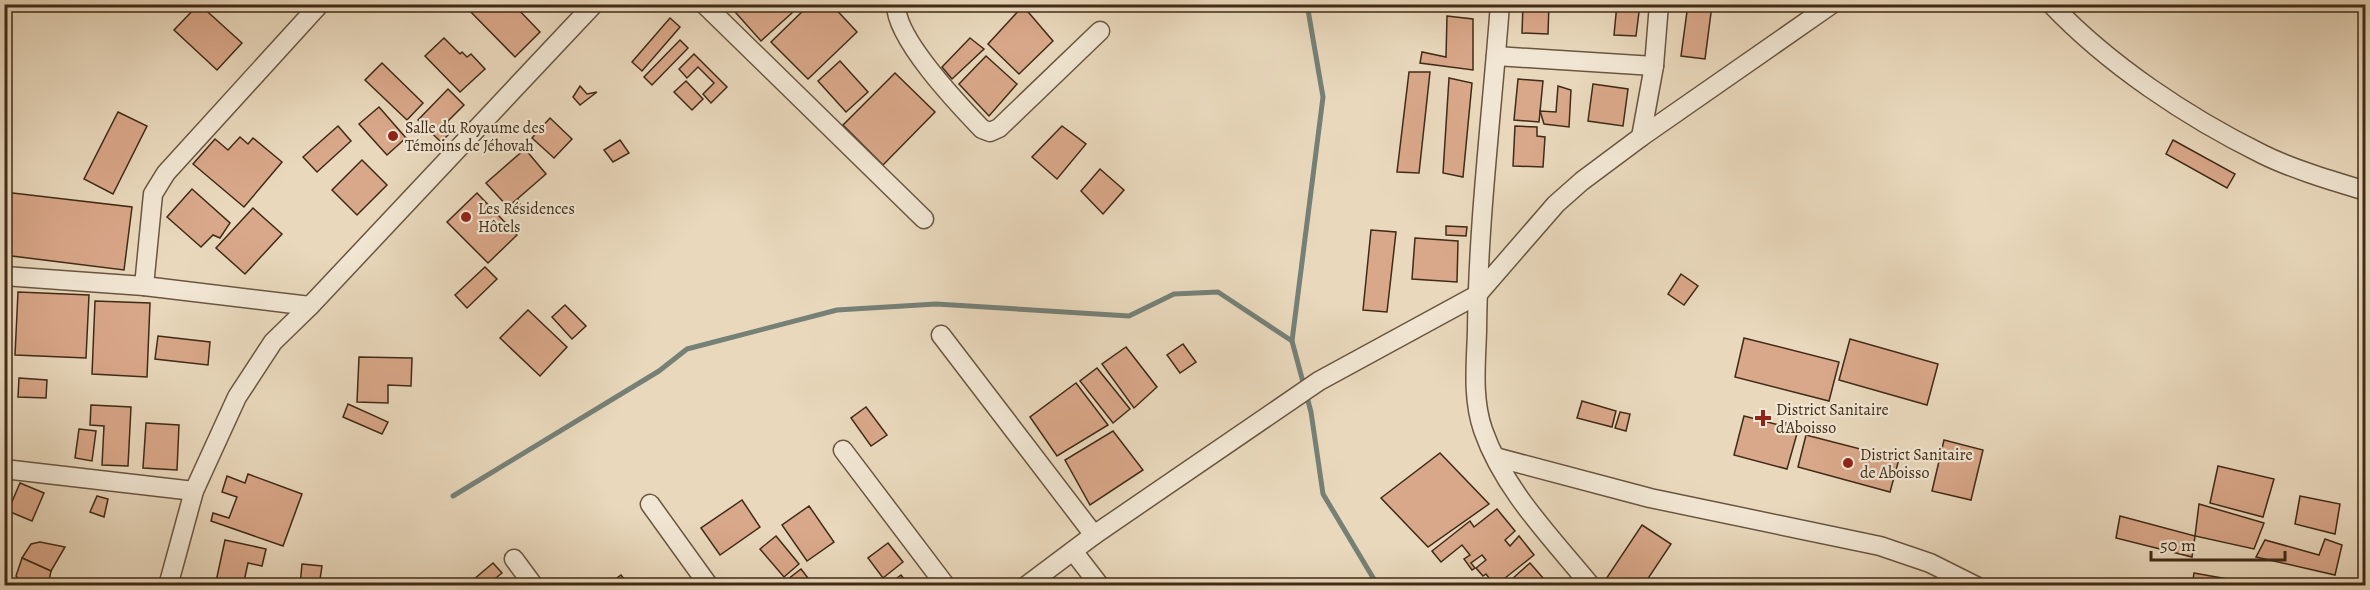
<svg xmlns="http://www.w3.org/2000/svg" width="2370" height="590" font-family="Alegreya,serif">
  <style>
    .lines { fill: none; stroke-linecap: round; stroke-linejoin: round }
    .stream { stroke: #758076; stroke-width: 5 }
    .building { fill: #d9a789; stroke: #402b17; stroke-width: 1.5 }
    .street-casing { stroke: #6a5640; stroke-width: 21 }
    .street { stroke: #f1e6d3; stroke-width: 18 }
    .poi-dot { fill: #8f2418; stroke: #f1e6d3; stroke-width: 2 }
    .labels { text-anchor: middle; stroke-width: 4.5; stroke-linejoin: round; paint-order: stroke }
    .poi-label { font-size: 16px; fill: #402b17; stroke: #f1e6d3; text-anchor: start }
  </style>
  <rect width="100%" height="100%" fill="#e9d8bc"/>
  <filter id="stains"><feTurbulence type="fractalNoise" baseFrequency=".00333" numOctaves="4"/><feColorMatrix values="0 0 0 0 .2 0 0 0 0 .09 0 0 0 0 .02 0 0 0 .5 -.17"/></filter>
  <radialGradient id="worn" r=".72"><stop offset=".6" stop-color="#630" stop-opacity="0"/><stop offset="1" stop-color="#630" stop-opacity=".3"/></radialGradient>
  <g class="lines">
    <g class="stream">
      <polyline points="1307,4 1323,97 1292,341 1311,412 1323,494 1378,586"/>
      <polyline points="453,496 659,371 687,349 837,310 936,304 1129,316 1174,294 1218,292 1292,341"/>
    </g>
  </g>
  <g class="building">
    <polygon points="199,4 242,43 217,70 174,30"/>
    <polygon points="503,4 510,11 515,6 540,32 515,57 464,5"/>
    <polygon points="728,4 786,4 793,12 761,41"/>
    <polygon points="810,4 831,4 857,32 808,79 771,42"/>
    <polygon points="1523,4 1549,4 1548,34 1522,33"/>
    <polygon points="1617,4 1640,4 1636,36 1614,35"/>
    <polygon points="1688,4 1712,5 1705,59 1681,56"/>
    <polygon points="1023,6 1053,41 1019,74 988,44"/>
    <polygon points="1447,16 1473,19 1473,70 1420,63 1422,52 1446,57"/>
    <polygon points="670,18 680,27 642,71 632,62"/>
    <polygon points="444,38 460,54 462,52 467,57 471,54 485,69 460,92 425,56"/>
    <polygon points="970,38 984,49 952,79 942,67"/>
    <polygon points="680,40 688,48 652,85 644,77"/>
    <polygon points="694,54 727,87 711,103 703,94 714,83 698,67 687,78 679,69"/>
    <polygon points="986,56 1017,84 989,116 959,84"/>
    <polygon points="840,61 868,92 846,112 818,81"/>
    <polygon points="382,63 423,103 407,120 365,80"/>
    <polygon points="1409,72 1430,72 1419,173 1397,172"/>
    <polygon points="895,73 935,112 883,165 843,125"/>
    <polygon points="1449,78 1472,83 1463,177 1443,173"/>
    <polygon points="1518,79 1543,81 1539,122 1514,120"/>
    <polygon points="686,81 703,99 692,110 674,92"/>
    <polygon points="1593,84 1628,89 1623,126 1588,121"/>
    <polygon points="580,86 587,94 597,92 580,105 573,97"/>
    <polygon points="1558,86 1571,90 1569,127 1544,124 1540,111 1556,112"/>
    <polygon points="448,89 464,105 447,122 454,129 441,142 418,120"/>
    <polygon points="379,107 406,138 387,155 359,124"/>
    <polygon points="118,112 147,126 113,194 84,179"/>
    <polygon points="550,118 572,139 554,158 532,138"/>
    <polygon points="338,126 351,141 317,172 303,157"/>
    <polygon points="1062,126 1086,144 1057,179 1032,157"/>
    <polygon points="1515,126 1537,127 1537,136 1545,137 1543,167 1513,166"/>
    <polygon points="240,137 248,144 253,138 282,162 244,207 193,164 215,139 228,150"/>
    <polygon points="620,140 629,153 613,162 604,150"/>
    <polygon points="2173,140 2235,174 2227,188 2166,154"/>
    <polygon points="525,149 546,174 508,207 486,183"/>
    <polygon points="362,160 387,185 357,215 332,190"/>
    <polygon points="1100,169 1124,190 1103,214 1081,191"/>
    <polygon points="192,189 230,223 220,238 213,235 201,247 167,217"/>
    <polygon points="4,192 132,207 124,270 4,255"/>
    <polygon points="477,193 517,235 488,263 447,222"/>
    <polygon points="518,199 521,207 514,214 508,207"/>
    <polygon points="253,208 282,234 245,274 216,248"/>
    <polygon points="1446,226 1467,227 1466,236 1446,235"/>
    <polygon points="1371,230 1396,232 1387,312 1363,310"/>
    <polygon points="1415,238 1458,241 1457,282 1412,279"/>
    <polygon points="485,267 497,279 467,308 455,295"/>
    <polygon points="1681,274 1698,286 1684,305 1668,294"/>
    <polygon points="4,290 11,290 8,368 4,368"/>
    <polygon points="18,292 89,295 86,358 15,355"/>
    <polygon points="95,301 150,303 147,377 92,374"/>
    <polygon points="565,305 586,326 572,339 552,317"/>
    <polygon points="528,310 567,347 540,376 500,338"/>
    <polygon points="158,336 210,342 208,365 155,359"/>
    <polygon points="1744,338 1839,362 1829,401 1735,377"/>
    <polygon points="1850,339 1938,364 1927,405 1839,380"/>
    <polygon points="1183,344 1196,362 1180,373 1167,355"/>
    <polygon points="1126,347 1157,387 1134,408 1102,364"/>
    <polygon points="359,357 412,358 411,386 388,385 388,403 357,402"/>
    <polygon points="1097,368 1130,409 1113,423 1080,381"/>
    <polygon points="19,378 47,380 46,398 18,397"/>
    <polygon points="1076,383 1108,425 1057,456 1030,417"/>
    <polygon points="1582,401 1616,411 1612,427 1577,418"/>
    <polygon points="348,404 388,422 382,434 343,417"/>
    <polygon points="91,405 131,407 128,466 102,465 104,426 90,425"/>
    <polygon points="866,407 887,435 871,446 851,418"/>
    <polygon points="1620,412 1630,414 1626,431 1615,428"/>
    <polygon points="1744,416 1798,430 1787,469 1734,455"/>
    <polygon points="146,423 179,425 177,470 143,468"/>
    <polygon points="79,429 96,431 92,461 75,458"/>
    <polygon points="1113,431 1143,470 1090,505 1065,460"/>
    <polygon points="1806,435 1899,459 1890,492 1798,467"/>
    <polygon points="1944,440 1983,450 1971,500 1932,491"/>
    <polygon points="1440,453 1489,504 1428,547 1381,498"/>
    <polygon points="2218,466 2274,479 2263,517 2210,503"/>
    <polygon points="248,474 302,494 283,546 211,521 213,513 229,518 237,497 222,492 227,476 245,483"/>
    <polygon points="20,483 44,493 32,521 8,511"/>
    <polygon points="97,496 108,499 104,517 90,512"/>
    <polygon points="2300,496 2340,504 2335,534 2295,524"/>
    <polygon points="742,500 760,527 720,555 701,528"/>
    <polygon points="2199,504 2264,523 2254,549 2195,536"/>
    <polygon points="809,506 834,542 807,561 782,525"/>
    <polygon points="1497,509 1515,531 1505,540 1510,546 1519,536 1534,555 1495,586 1486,574 1483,576 1476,568 1486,560 1482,555 1471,563 1475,568 1472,570 1464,559 1470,555 1462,545 1441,562 1432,551 1470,521 1474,527"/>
    <polygon points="2120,516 2195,536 2192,557 2116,538"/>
    <polygon points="1642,525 1671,544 1643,586 1617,586 1606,579"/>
    <polygon points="776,536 799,564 784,577 760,549"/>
    <polygon points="2325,539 2342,545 2335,575 2256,557 2265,540 2319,555"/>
    <polygon points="225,540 266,549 262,566 248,563 243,586 215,586"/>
    <polygon points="40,542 65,547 51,571 22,558 31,544"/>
    <polygon points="888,543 903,562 883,578 868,558"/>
    <polygon points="22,558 51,571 48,586 25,586 16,576"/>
    <polygon points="493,563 502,573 486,586 466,586"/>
    <polygon points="1530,563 1550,586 1517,586 1512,579"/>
    <polygon points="302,564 322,566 319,586 300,586"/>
    <polygon points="801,569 814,586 779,586"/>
    <polygon points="2194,573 2244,582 2244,586 2192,586"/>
    <polygon points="621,575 629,586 606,586"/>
    <polygon points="901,575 909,586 887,586"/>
  </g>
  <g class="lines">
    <g class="street-casing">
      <g id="street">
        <polyline points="704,4 924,219"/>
        <path d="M896,4C895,38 958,104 982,129L990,132L999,128L1100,31"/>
        <path d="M1500,4C1492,113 1478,222 1477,331C1476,364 1472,398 1483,430C1504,490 1551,537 1591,586"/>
        <path d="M2051,4C2109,65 2187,117 2262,154C2292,169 2333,181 2366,191"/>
        <polyline points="1496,56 1654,66"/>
        <polyline points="1641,137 1654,66 1659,4"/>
        <polyline points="4,276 144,286 310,306"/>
        <polyline points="144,286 153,194 166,173 320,4"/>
        <polyline points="941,335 1094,535"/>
        <polyline points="843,450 946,586"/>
        <polyline points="1495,457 1650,498 1880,546 1930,563 1976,586"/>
        <polyline points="4,469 194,491"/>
        <polyline points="650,504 709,586"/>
        <polyline points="1073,551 1100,586"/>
        <polyline points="514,559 534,586"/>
        <polyline points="168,586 194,491 237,397 273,342 310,306 594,4"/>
        <polyline points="1026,586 1094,535 1319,381 1477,295 1556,204 1582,181 1641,137 1832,4"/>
      </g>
    </g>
    <use href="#street" class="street"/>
  </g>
  <g class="poi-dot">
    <circle cx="393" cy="136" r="6"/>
    <circle cx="466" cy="217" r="6"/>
    <path d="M1760 409h6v6h6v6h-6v6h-6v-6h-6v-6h6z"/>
    <circle cx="1848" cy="463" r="6"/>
  </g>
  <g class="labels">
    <g class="poi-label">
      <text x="405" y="133">Salle du Royaume des<tspan x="405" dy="18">Témoins de Jéhovah</tspan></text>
      <text x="478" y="214">Les Résidences<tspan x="478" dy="18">Hôtels</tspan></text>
      <text x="1776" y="415">District Sanitaire<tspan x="1776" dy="18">d'Aboisso</tspan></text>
      <text x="1860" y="460">District Sanitaire<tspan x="1860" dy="18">de Aboisso</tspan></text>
    </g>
  </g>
  <rect width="2370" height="590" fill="none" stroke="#e9d8bc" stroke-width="24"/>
  <rect x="6" y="6" width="2358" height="578" fill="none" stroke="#402b17" stroke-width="3"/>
  <rect x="12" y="12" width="2346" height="566" fill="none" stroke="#402b17" stroke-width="1.5"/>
  <path d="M2151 551v9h134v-9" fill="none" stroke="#402b17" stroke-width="3"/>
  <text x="2160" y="551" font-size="18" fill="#402b17" stroke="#f1e6d3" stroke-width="4.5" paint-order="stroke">50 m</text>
  <rect width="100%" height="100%" filter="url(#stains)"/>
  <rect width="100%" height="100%" fill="url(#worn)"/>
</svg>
